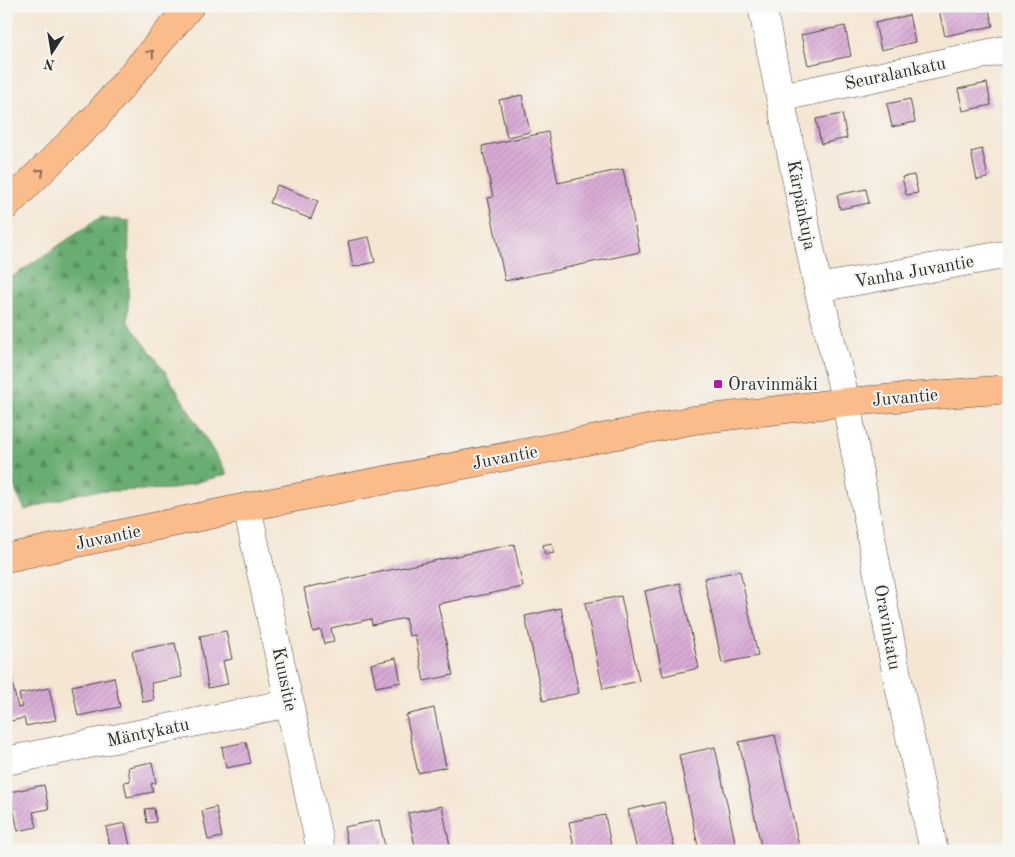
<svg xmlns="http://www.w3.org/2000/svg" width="1015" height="857" font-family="'Old Standard TT',serif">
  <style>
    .forest { fill: url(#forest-firs); stroke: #4a6c4e }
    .building { fill: url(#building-hatch) }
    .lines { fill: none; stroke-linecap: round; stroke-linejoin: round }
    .minor-casing { stroke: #494744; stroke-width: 29 }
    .major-casing { stroke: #494744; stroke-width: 29 }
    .highway-casing { stroke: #494744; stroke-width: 29 }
    .minor { stroke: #fff; stroke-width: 28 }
    .major { stroke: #fabc8b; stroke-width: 28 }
    .highway { stroke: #fabc8b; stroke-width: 28 }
    .oneway { stroke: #886c56 }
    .poi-dot { fill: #b5179e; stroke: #f6f6f2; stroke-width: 2 }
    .labels { text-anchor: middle; stroke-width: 4; stroke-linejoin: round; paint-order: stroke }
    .street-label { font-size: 18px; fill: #2b2b2b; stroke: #f6f6f2 }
    .poi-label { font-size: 18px; fill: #2b2b2b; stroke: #f6f6f2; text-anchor: start }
  </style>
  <defs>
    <pattern id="forest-firs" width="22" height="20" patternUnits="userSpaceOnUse" patternTransform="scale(1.25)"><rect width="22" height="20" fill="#6aad72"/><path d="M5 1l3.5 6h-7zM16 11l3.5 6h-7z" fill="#578d5e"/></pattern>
    <pattern id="building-hatch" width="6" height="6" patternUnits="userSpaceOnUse" patternTransform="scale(1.25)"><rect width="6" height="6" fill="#d9abd5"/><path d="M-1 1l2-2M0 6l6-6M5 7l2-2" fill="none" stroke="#ba93b7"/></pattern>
  </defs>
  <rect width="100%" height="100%" fill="#f6f6f2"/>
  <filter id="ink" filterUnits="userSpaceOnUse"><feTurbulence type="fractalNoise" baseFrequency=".02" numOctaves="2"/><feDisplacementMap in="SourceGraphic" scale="10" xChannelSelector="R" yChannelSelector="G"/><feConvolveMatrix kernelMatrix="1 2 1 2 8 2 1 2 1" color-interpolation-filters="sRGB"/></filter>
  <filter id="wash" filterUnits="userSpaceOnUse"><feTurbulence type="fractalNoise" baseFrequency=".0096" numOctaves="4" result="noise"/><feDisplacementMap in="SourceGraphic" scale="20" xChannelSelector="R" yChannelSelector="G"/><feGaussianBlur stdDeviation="1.12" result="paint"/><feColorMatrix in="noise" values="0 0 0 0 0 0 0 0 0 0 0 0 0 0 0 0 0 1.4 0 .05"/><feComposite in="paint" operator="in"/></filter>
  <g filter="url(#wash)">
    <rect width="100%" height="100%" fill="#f5e6d3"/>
    <polygon class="forest" points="101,217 129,221 128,322 165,371 227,474 173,489 84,492 25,510 16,492 6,462 6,281"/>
    <g id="blocks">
      <g class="building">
        <polygon points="913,6 922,6 923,8 914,10"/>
        <polygon points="938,6 988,6 993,26 945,36"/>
        <polygon points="909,15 915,42 881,50 875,23"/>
        <polygon points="845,26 851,56 808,65 801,35"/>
        <polygon points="987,83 991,105 963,111 958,89"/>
        <polygon points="522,95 530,132 507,137 499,100"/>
        <polygon points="910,99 915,122 892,127 887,104"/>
        <polygon points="842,114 847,138 821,144 816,119"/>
        <polygon points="548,132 558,183 623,169 640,252 505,281 488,198 493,197 482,146"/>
        <polygon points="982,149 988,178 977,180 971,152"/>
        <polygon points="914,175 918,193 906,195 902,177"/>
        <polygon points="277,185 318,201 311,219 270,203"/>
        <polygon points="866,189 869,203 840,209 837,195"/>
        <polygon points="369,237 375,262 353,267 348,241"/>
        <polygon points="552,543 554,553 545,555 543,545"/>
        <polygon points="514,544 523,587 438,604 453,675 424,681 415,635 409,636 405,618 372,625 371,619 331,628 334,642 324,644 321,630 313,632 304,588"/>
        <polygon points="740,571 758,656 722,663 704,578"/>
        <polygon points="680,583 699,668 663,676 645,591"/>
        <polygon points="621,596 639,681 603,689 585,603"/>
        <polygon points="561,608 579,693 543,701 525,616"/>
        <polygon points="226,631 232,659 223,661 228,684 208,688 200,636"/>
        <polygon points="175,643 182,677 151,683 154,700 143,702 132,651"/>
        <polygon points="396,658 401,682 376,687 371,664"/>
        <polygon points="6,673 10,673 18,708 22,707 19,694 49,688 56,720 26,726 24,718 7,722"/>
        <polygon points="114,677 120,707 78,716 72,686"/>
        <polygon points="434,708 446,767 418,773 406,715"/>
        <polygon points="775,735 800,851 762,851 739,742"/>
        <polygon points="246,742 251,763 226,768 222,747"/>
        <polygon points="715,747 737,851 699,851 679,755"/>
        <polygon points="152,762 156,783 151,784 153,792 127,797 124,782 130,781 128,767"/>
        <polygon points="44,785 49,809 33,812 37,827 18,831 10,792"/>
        <polygon points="664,802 675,851 637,851 628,810"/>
        <polygon points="442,806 451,851 416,851 408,813"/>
        <polygon points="216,807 222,837 208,840 202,811"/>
        <polygon points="154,808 156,822 147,823 145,809"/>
        <polygon points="605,815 612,851 575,851 569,822"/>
        <polygon points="379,820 386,851 349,851 344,827"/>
        <polygon points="125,823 131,851 111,851 106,827"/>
      </g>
    </g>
  </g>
  <g filter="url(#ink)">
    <use href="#blocks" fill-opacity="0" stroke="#494744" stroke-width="1"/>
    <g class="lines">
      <g class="minor-casing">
        <g id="minor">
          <polyline points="762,6 818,288 846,402 895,666 934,851"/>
          <polyline points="782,97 1009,49"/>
          <polyline points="818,288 1009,254"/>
          <polyline points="247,507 321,851"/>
          <polyline points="6,761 290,703"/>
        </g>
      </g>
      <g class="major-casing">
        <polyline id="major" points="6,558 247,507 694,420 846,402 1009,389"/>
      </g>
      <g class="highway-casing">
        <polyline id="highway" points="6,206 96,117 190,6"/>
      </g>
      <use href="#minor" class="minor"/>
      <use href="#major" class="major"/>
      <use href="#highway" class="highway"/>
    </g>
    <defs><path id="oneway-chevron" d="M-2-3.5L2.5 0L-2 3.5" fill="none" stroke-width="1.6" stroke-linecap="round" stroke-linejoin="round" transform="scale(1.25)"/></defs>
    <g class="oneway">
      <use href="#oneway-chevron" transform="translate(151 53) rotate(-50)"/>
      <use href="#oneway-chevron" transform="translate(41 172) rotate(-43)"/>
    </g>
  </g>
  <rect class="poi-dot" x="713" y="379" width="10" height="10" rx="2.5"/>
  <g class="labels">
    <g class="street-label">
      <text transform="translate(895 73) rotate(-12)" y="6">Seuralankatu</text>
      <text transform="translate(802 205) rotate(79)" y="6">Kärpänkuja</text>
      <text transform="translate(914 271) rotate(-10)" y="6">Vanha Juvantie</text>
      <text transform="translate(905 397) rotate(-5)" y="6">Juvantie</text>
      <text transform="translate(505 457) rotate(-11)" y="6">Juvantie</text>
      <text transform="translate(108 537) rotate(-12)" y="6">Juvantie</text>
      <text transform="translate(888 627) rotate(80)" y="6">Oravinkatu</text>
      <text transform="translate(285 679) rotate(78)" y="6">Kuusitie</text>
      <text transform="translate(148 732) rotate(-12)" y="6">Mäntykatu</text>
    </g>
    <g class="poi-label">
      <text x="728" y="390">Oravinmäki</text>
    </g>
  </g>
  <rect width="1015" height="857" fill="none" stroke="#f6f6f2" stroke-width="25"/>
  <g transform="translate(52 52) rotate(192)" stroke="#f6f6f2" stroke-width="4" paint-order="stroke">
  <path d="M0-4L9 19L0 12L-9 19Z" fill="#2b2b2b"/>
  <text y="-8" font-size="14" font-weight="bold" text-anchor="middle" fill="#2b2b2b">N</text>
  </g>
</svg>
